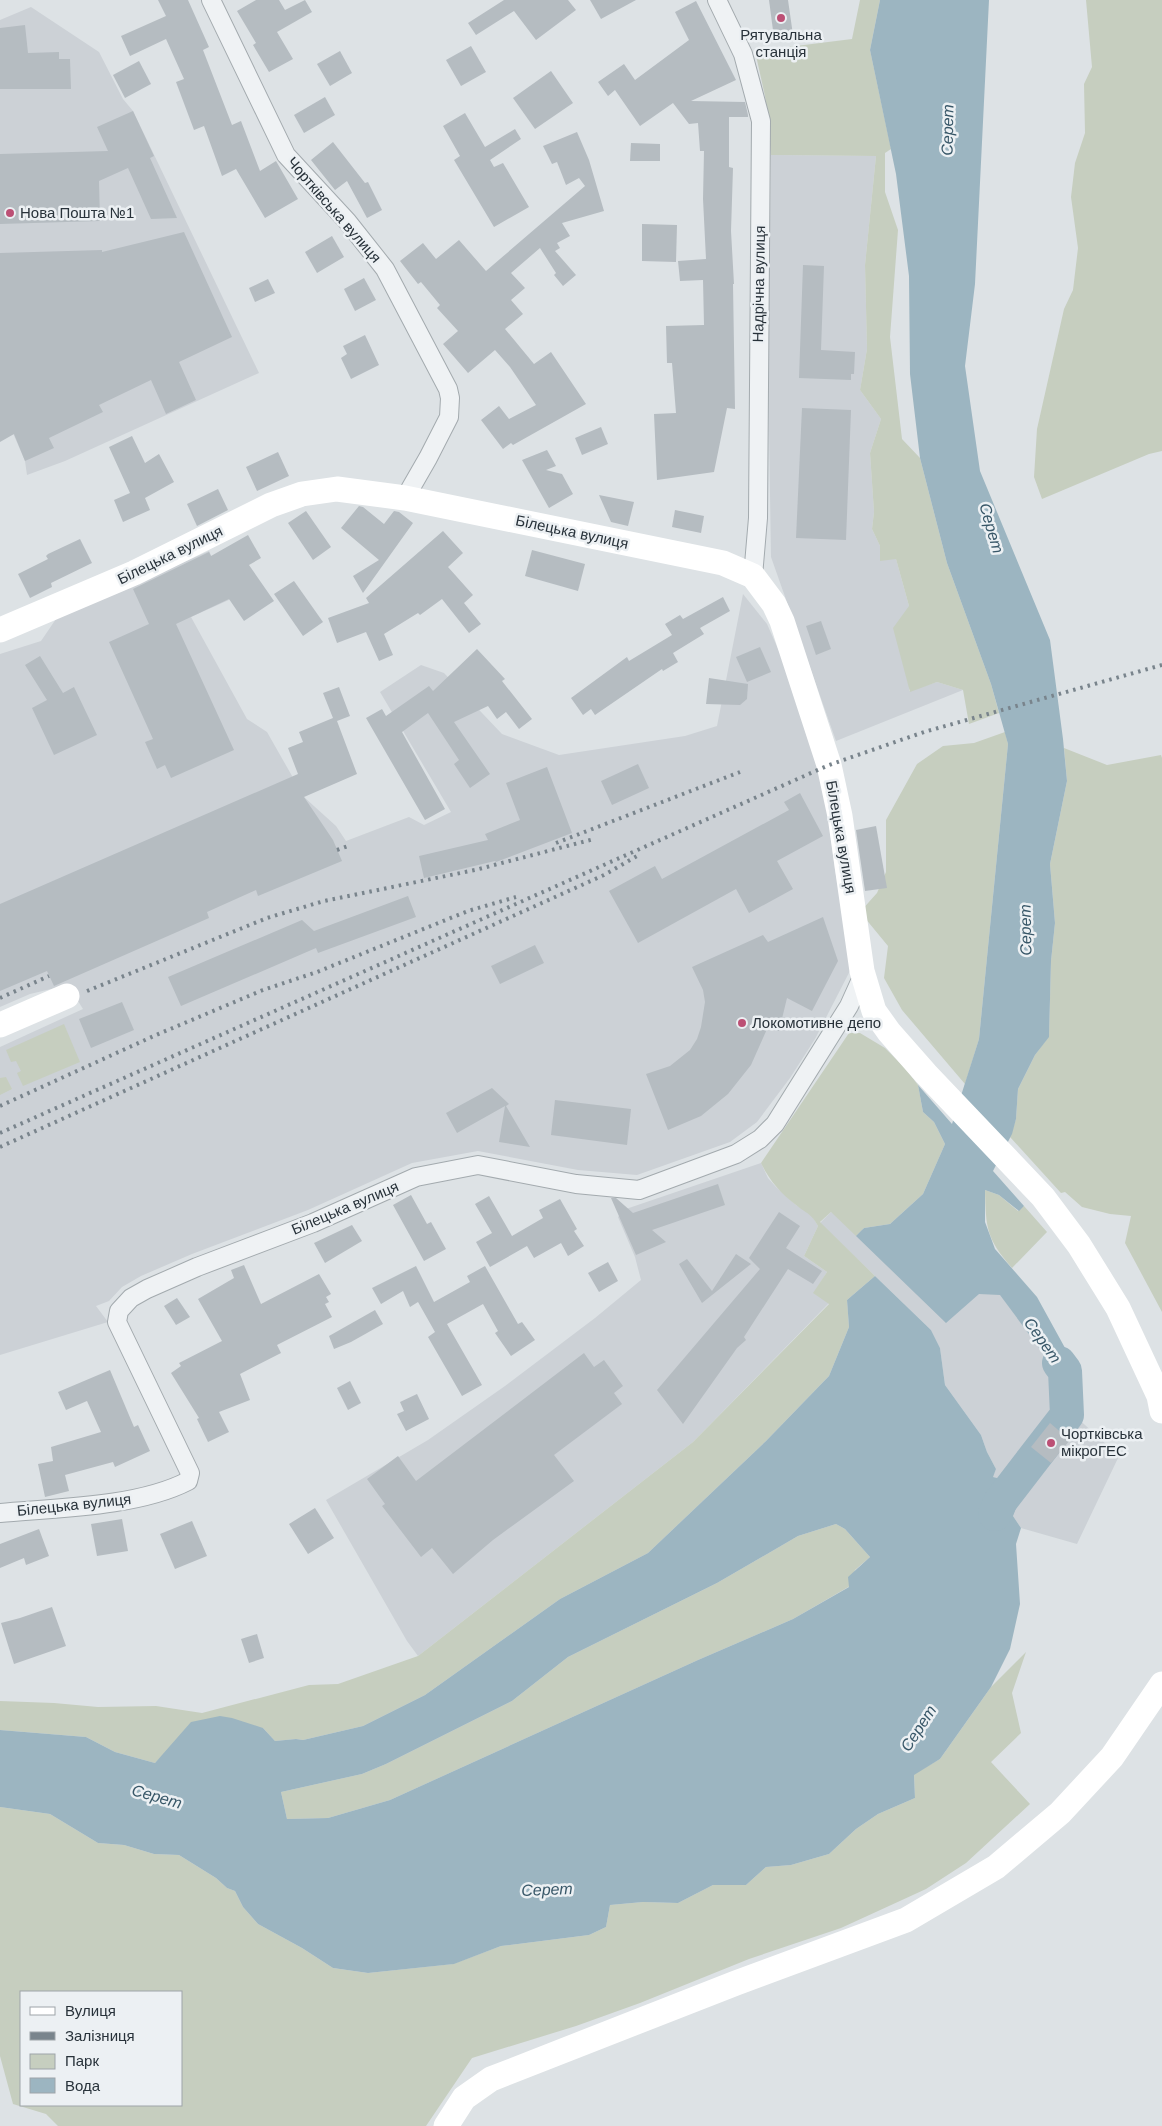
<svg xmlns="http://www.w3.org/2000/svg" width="1162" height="2126" font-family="Helvetica,sans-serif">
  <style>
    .built { fill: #ccd1d6 }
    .green { fill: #c6cebf; fill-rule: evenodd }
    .water { fill: #9cb5c1; fill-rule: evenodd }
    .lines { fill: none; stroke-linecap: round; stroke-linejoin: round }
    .river { stroke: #9cb5c1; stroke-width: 34 }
    .building { fill: #b5bcc1 }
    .street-casing { stroke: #a3aaae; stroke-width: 20 }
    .street { stroke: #eff2f4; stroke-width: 18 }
    .secondary { stroke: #fff; stroke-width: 25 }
    .rail { stroke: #79848c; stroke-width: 4; stroke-dasharray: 2.5 5; stroke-linecap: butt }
    .poi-dot { fill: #bc5075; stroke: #ecf0f3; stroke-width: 2 }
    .labels { text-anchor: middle; stroke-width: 5; stroke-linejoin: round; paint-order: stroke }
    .poi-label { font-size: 15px; fill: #28323a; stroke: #ecf0f3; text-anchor: start }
    .street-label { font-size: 15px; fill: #28323a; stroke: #ecf0f3 }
    .water-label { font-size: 16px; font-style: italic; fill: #385768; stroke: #ecf0f3 }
  </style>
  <rect width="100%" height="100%" fill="#dde2e5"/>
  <g class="built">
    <polygon points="31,7 99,52 123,99 133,111 259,373 65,461 27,475 25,461 0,403 0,20"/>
    <polygon points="771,155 876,156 865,265 867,349 860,390 881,419 870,453 874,512 872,529 880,546 896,559 909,606 909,691 937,682 963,690 836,741 771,557 768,367"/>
    <polygon points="209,551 231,599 191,617 247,719 267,732 304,797 336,826 346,841 409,817 424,825 451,812 380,692 421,665 444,673 502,734 559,755 685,736 717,726 743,594 767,624 799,696 827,806 835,870 853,965 815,1039 790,1078 757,1122 730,1142 637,1175 578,1170 478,1151 412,1163 308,1210 192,1254 141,1276 122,1287 109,1301 96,1306 108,1322 0,1355 0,1047 83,1009 68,985 30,994 0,1007 0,654 41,641 56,619"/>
    <polygon points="761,1163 768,1178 776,1187 796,1205 811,1214 818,1226 804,1256 827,1272 814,1293 829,1303 693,1442 418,1656 407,1641 326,1500 428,1440 505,1386 595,1318 641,1280 635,1257 618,1217 626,1209"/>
    <polygon points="831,1212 979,1294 1000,1294 1051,1364 1062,1404 1119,1456 1077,1544 1021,1528 1013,1516 1009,1476 1001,1479 992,1477 996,1469 987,1452 981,1435 945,1385 940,1348 931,1330 820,1223"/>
  </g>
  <g class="green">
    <polygon points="860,0 880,0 870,50 891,149 885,153 885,192 898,230 890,337 902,439 920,458 947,563 991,684 999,713 969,724 963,690 937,682 910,692 893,628 909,606 896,559 880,561 880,546 872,529 874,512 870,453 881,419 860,390 867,349 865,265 876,156 771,155 765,96 755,51 852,39"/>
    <polygon points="1086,0 1162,0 1162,451 1149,454 1042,499 1034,477 1037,429 1064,309 1073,290 1078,248 1071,197 1075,163 1085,133 1084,84 1092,67"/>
    <polygon points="1005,732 1008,744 979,1039 965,1084 902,1010 884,978 888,946 860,912 877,893 886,872 886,820 917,764 943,746 974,743"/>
    <polygon points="1064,748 1107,765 1161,755 1162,758 1162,1312 1125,1243 1131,1216 1110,1214 1082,1207 1065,1192 1061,1193 1010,1137 1016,1119 1018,1089 1035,1055 1049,1036 1051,961 1055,923 1050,864 1067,781"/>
    <polygon points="64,1024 80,1062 23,1086 17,1073 21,1071 16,1061 11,1062 6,1050"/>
    <path d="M849,1033H860L885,1048L905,1068L918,1085L923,1112L934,1122L945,1144L923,1194L890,1224L864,1228L856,1236L831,1212L820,1222L875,1276L847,1300L849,1327L829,1376L766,1441L648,1553L560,1599L425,1695L363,1726L303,1740L296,1739L275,1741L263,1728L163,1755L155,1763L115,1752L86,1737L0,1730V1701L54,1703L98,1707L156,1706L202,1713L309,1685L338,1684L418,1656L693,1442L829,1304L813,1293L827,1272L804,1256L818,1226C811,1213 807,1214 796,1205C781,1194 769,1180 761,1163Z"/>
    <polygon points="6,1077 12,1089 0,1095 0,1078"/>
    <path d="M985,1190L999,1195L1018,1211L1024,1206L1047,1232L1012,1268C986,1238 986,1228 985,1190Z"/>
    <polygon points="836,1524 845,1529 870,1557 855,1570 850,1586 793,1619 698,1660 390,1800 328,1818 287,1819 281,1792 362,1774 386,1764 512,1701 568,1657 717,1583 798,1536"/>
    <path d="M1026,1652L1012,1693L1021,1733L991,1762L1030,1804L966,1863L926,1889L841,1928L749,1959L640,2003L576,2026L472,2058L426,2126H58L46,2114L13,2104L0,2056V1807L50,1814L98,1843L124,1845L154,1854L179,1855L216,1878L227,1888L235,1891L243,1907L258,1924L302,1948L333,1968L368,1973L453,1964L501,1946L589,1935L606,1927L610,1905L643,1902L678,1903L713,1885H746L766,1867L791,1865L829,1854L856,1829L878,1814L915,1798L914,1774L940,1759L991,1687ZM21,1992H181V2105H21Z"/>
  </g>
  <g class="water">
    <polygon points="880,0 989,0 975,284 965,366 980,471 1050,640 1063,739 1067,781 1050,864 1055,923 1051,961 1049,1037 1035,1055 1018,1089 1016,1119 1012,1134 993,1171 1024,1206 1019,1211 999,1195 985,1190 985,1222 995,1249 1037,1297 1070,1357 1083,1398 1081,1409 1075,1416 1062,1404 1051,1364 1000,1295 979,1294 946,1323 856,1236 864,1228 890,1224 923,1194 945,1144 934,1122 923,1112 918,1085 952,1124 979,1039 1008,744 991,684 947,563 920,458 910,374 909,276 896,174 870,50"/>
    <path d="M875,1276L931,1330L940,1348L945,1385L981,1435L987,1452L996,1469L993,1477L1001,1479L1015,1472L1026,1483L1013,1516L1021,1528L1016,1544L1020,1604L1010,1649L991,1687L940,1759L914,1775L915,1798L878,1814L856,1829L829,1854L791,1865L766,1867L746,1885H713L678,1903L643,1902L610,1905L606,1927L589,1935L501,1946L454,1964L368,1973L333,1968L302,1948L258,1924L243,1907L235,1891L227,1888L216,1878L179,1855L154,1854L124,1845L98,1843L50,1814L0,1807V1730L86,1737L115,1752L155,1763L191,1722L220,1716L232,1718L263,1728L275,1741L296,1739L303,1740L363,1726L425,1695L560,1599L648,1553L766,1441L829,1376L849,1327L847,1300ZM836,1524L845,1529L870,1557L848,1577L849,1587L793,1619L698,1660L390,1800L328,1818L287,1819L281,1792L362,1774L386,1764L512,1701L568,1657L717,1583L798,1536Z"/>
  </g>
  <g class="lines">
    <polyline class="river" points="995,1514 1000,1502 1067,1415 1065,1371 1059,1363"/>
  </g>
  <g class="building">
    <polygon points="158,0 188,0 209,47 203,50 232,125 241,121 260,171 276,161 298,199 265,218 236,169 222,176 204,126 194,130 176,82 184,79 166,39 130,56 121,36 166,16"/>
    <polygon points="256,0 279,0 285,10 305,0 312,12 277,32 293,59 269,72 253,45 256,43 237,11"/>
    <polygon points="504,0 568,0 576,10 536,40 514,11 476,35 468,23"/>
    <polygon points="590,0 636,0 601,19"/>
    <polygon points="769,0 788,0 793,35 774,38"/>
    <polygon points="696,1 736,80 691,101 745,102 748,115 748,117 729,117 729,167 733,168 731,231 734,284 733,284 735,409 727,408 714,472 657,480 654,414 676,413 672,363 667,363 666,326 704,325 703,280 680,281 678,261 706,259 703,199 704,151 700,151 698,123 689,124 673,103 640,126 615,90 608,96 598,82 624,64 635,80 689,40 675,12"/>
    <polygon points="25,25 28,53 59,52 59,59 70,59 71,89 0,89 0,28"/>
    <polygon points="471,46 486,72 461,86 446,60"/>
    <polygon points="340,51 352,73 330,86 317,64"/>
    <polygon points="139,61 151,84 125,98 113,75"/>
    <polygon points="551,71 573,103 535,129 513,98"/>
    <polygon points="325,97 335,115 304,133 294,115"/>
    <polygon points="133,111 154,156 150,158 177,218 151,219 128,168 99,181 100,221 0,224 0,154 108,151 97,127"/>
    <polygon points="465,113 485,147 515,129 521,139 490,160 494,167 503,163 529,207 494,227 454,160 460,156 443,126"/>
    <polygon points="577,132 589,160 604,211 562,223 570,236 557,243 560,248 555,251 576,275 563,286 554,275 556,273 540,248 511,273 525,288 511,300 523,314 505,329 534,364 551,352 586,404 513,445 511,443 503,449 481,420 499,406 509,419 536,405 510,367 495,350 468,373 443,344 458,331 437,308 440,305 421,282 418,284 400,261 423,243 436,259 459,240 486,271 585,186 579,178 566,185 557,162 552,164 543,146"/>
    <polygon points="333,142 365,183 368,182 382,210 367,218 347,181 335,190 311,160"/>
    <polygon points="631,143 660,144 660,161 630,161"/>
    <polygon points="642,224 677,225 676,262 642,261"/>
    <polygon points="184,232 232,337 179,362 196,400 166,414 151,380 99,405 103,412 49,438 54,448 25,461 14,434 0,442 0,253 102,250 102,252"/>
    <polygon points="332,236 344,257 317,273 305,252"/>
    <polygon points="803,265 824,266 821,350 855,352 854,374 851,374 851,380 799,378"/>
    <polygon points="364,278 376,300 355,311 344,289"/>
    <polygon points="268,279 275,293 255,302 249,288"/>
    <polygon points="365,335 379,365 351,379 341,358 347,354 343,346"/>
    <polygon points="802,408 851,410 846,540 796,538"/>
    <polygon points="601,427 608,444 582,455 575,438"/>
    <polygon points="132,436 145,463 159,454 174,482 145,498 150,510 123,522 114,500 130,493 109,447"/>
    <polygon points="547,450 556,466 546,470 562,474 573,494 549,508 522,460"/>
    <polygon points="278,452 289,476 257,491 246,467"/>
    <polygon points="218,489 228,510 197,526 187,504"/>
    <polygon points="599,495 634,502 628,526 611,522"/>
    <polygon points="359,506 363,507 384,524 394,511 399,512 413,523 363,593 353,576 379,560 341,528"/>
    <polygon points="675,510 704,516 701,533 672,527"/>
    <polygon points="306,511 331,547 313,560 288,523"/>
    <polygon points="443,531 463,553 448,567 473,595 464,603 481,624 469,633 442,599 420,615 418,613 384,634 393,655 379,661 366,632 337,643 328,618 369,603 366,598"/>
    <polygon points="248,535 261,558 249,565 274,601 244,621 229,599 176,624 234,750 171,778 165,765 157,769 145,742 153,739 109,642 149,624 133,589 209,552 211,556"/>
    <polygon points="80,539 92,563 51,583 52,587 30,598 18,574 48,559 46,556 48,554"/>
    <polygon points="532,550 585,564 578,591 525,576"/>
    <polygon points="294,581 323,622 303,636 274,594"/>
    <polygon points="723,597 730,611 700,628 704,634 673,653 678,662 663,671 662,669 595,715 591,709 583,715 571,698 627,657 629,661 672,635 665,624 680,615 683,619"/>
    <polygon points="821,621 831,649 816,655 806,626"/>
    <polygon points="760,647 771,672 747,682 736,657"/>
    <polygon points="477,649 505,679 502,681 532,719 519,729 506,712 497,719 488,706 454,722 490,774 470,788 454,764 459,760 428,713 402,732 445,809 425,820 366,718 382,709 386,716 429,686 433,691"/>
    <polygon points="40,656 63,693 74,687 97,735 54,755 32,708 47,700 25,665"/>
    <polygon points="709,678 748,684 747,699 740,705 706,704"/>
    <polygon points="339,687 350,716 337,721 357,774 304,797 333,840 342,861 258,896 256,890 207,912 209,918 54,986 47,971 0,991 0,904 298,774 288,748 303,742 299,732 333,718 323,693"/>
    <polygon points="638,764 649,788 612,805 601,781"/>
    <polygon points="547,767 572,833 496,862 495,861 424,878 419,856 488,840 485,834 520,820 506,783"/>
    <polygon points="800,793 823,836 777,861 793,889 749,913 736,889 638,943 609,891 655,866 662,879 789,810 784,802"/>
    <polygon points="876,826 887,888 865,891 856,830"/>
    <polygon points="408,896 416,917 318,953 316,948 181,1006 168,977 302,920 314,931"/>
    <polygon points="823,917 838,961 812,1011 787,998 779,1031 767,1029 751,1065 728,1094 701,1116 668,1130 646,1074 670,1066 690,1050 697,1039 701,1027 705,1002 703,990 692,967 763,935 768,942"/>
    <polygon points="535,945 544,963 500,984 491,966"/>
    <polygon points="122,1002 134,1030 91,1048 79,1019"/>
    <polygon points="492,1088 509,1104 506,1106 530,1147 499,1142 505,1106 457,1133 446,1113"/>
    <polygon points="555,1100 631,1109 627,1145 551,1135"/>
    <polygon points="718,1184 725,1205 652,1230 666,1242 636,1255 611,1198 616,1198 633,1213"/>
    <polygon points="411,1195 427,1224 431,1222 446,1249 424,1261 393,1205"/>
    <polygon points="489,1196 512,1236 543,1218 539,1210 560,1199 577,1229 574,1231 584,1246 568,1256 561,1243 534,1258 527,1246 490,1267 476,1242 492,1233 475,1204"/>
    <polygon points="779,1212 800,1226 786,1248 822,1271 813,1284 788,1269 744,1337 746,1340 737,1348 683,1424 657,1390 760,1269 749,1258"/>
    <polygon points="352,1225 362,1241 325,1263 314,1243"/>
    <polygon points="736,1254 751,1264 702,1303 679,1264 687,1259 712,1291"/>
    <polygon points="608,1262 618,1281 599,1292 588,1273"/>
    <polygon points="244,1265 261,1304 319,1274 331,1294 326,1297 329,1302 325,1304 332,1317 277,1345 281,1353 240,1374 250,1400 219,1412 229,1432 208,1442 197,1419 199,1418 171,1373 181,1366 179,1363 222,1341 198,1299 234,1278 231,1270"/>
    <polygon points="416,1266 434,1302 470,1282 467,1276 485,1266 518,1324 522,1322 535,1340 511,1356 495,1333 498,1331 483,1304 447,1324 482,1385 462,1396 428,1337 435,1332 418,1302 410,1307 403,1291 381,1304 372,1288"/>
    <polygon points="177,1298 190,1317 176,1325 164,1306"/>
    <polygon points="375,1310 383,1324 351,1342 334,1349 329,1336"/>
    <polygon points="584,1353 594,1367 604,1360 623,1386 614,1393 622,1404 554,1455 574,1481 493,1540 453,1574 432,1548 421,1557 382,1506 385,1504 367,1479 398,1456 416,1481"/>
    <polygon points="110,1370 134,1427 138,1425 150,1451 115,1467 113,1462 65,1475 69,1491 45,1497 38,1464 53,1461 51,1447 101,1432 87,1401 66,1410 58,1392"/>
    <polygon points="350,1381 361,1403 348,1410 337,1388"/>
    <polygon points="417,1394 429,1419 406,1431 397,1414 404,1411 400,1402"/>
    <polygon points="1050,1423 1070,1440 1051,1463 1031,1447"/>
    <polygon points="315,1508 334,1538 308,1554 289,1524"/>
    <polygon points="122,1519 128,1551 97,1556 91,1524"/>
    <polygon points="192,1521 207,1556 175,1569 160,1534"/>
    <polygon points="39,1529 49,1556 26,1565 24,1558 0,1568 0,1544"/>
    <polygon points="52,1607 66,1646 14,1664 1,1623 20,1618"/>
    <polygon points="257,1634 264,1658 249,1663 241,1639"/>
  </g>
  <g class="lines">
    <g class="street-casing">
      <g id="street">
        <polyline points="211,0 286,155 347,221 385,269 448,389 450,398 449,417 428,458 405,498"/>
        <polyline points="717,0 743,54 761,121 758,518 753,576"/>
        <path d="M0,1513C56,1508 138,1507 188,1481L190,1473L117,1322L119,1311L131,1298L147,1289L197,1267L313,1223L416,1177L478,1165L576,1184L639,1190L736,1154L760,1139L775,1124L849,1006L863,975"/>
      </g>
    </g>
    <use href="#street" class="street"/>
    <g class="secondary">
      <polyline points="0,630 134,573 271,505 302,494 337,489 405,498 723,563 753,576 774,604 782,621 829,765 840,816 862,971 874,1011 889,1032 926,1074 1043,1197 1079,1245 1118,1308 1159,1396 1162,1411"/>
      <polyline points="0,1025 67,996"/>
      <polyline points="446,2126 464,2098 491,2079 736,1983 906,1920 996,1867 1060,1813 1112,1757 1162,1684"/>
    </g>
    <g class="rail">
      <polyline points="556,843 740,772"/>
      <polyline points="337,850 351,845"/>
      <polyline points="87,991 267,918 324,901 475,870 594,839"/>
      <polyline points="0,998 49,976"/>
      <polyline points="0,1106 156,1035 263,990 317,972 468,911 516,897"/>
      <polyline points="0,1133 829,765 924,732 1162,665"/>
      <polyline points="0,1147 604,875 637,856"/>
    </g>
  </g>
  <g class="poi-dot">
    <circle cx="781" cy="18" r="5"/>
    <circle cx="10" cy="213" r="5"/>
    <circle cx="742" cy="1023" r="5"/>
    <circle cx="1051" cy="1443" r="5"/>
  </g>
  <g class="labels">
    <g class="poi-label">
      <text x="781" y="40" text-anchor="middle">Рятувальна<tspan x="781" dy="17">станція</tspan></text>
      <text x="20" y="218">Нова Пошта №1</text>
      <text x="752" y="1028">Локомотивне депо</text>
      <text x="1061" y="1439">Чортківська<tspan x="1061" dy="17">мікроГЕС</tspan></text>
    </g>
    <g class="street-label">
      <text transform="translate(334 210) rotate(49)" y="5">Чортківська вулиця</text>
      <text transform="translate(759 284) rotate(-89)" y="5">Надрічна вулиця</text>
      <text transform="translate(572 532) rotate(12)" y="5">Білецька вулиця</text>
      <text transform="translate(170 555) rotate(-26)" y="5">Білецька вулиця</text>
      <text transform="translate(841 837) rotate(80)" y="5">Білецька вулиця</text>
      <text transform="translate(345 1208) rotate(-23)" y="5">Білецька вулиця</text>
      <text transform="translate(74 1505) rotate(-6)" y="5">Білецька вулиця</text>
    </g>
    <g class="water-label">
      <text transform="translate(947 130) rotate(-89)" y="6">Серет</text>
      <text transform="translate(992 528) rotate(74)" y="6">Серет</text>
      <text transform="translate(1025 930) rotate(-91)" y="6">Серет</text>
      <text transform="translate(1043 1340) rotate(55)" y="6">Серет</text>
      <text transform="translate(918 1728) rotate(-57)" y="6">Серет</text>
      <text transform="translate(157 1796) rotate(16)" y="6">Серет</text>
      <text transform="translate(547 1889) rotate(-2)" y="6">Серет</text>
    </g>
  </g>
  <rect x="20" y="1991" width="162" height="115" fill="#ecf0f3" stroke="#9ea4a9"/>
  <rect x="30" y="2007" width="25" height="8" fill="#ffffff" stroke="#9ea4a9"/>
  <text x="65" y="2016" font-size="15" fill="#28323a">Вулиця</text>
  <rect x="30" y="2032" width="25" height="8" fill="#79848c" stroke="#9ea4a9"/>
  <text x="65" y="2041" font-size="15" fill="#28323a">Залізниця</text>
  <rect x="30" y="2054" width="25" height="15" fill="#c6cebf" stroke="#9ea4a9"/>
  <text x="65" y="2066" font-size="15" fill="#28323a">Парк</text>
  <rect x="30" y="2078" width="25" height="15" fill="#9cb5c1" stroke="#9ea4a9"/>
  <text x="65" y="2091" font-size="15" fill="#28323a">Вода</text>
</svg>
